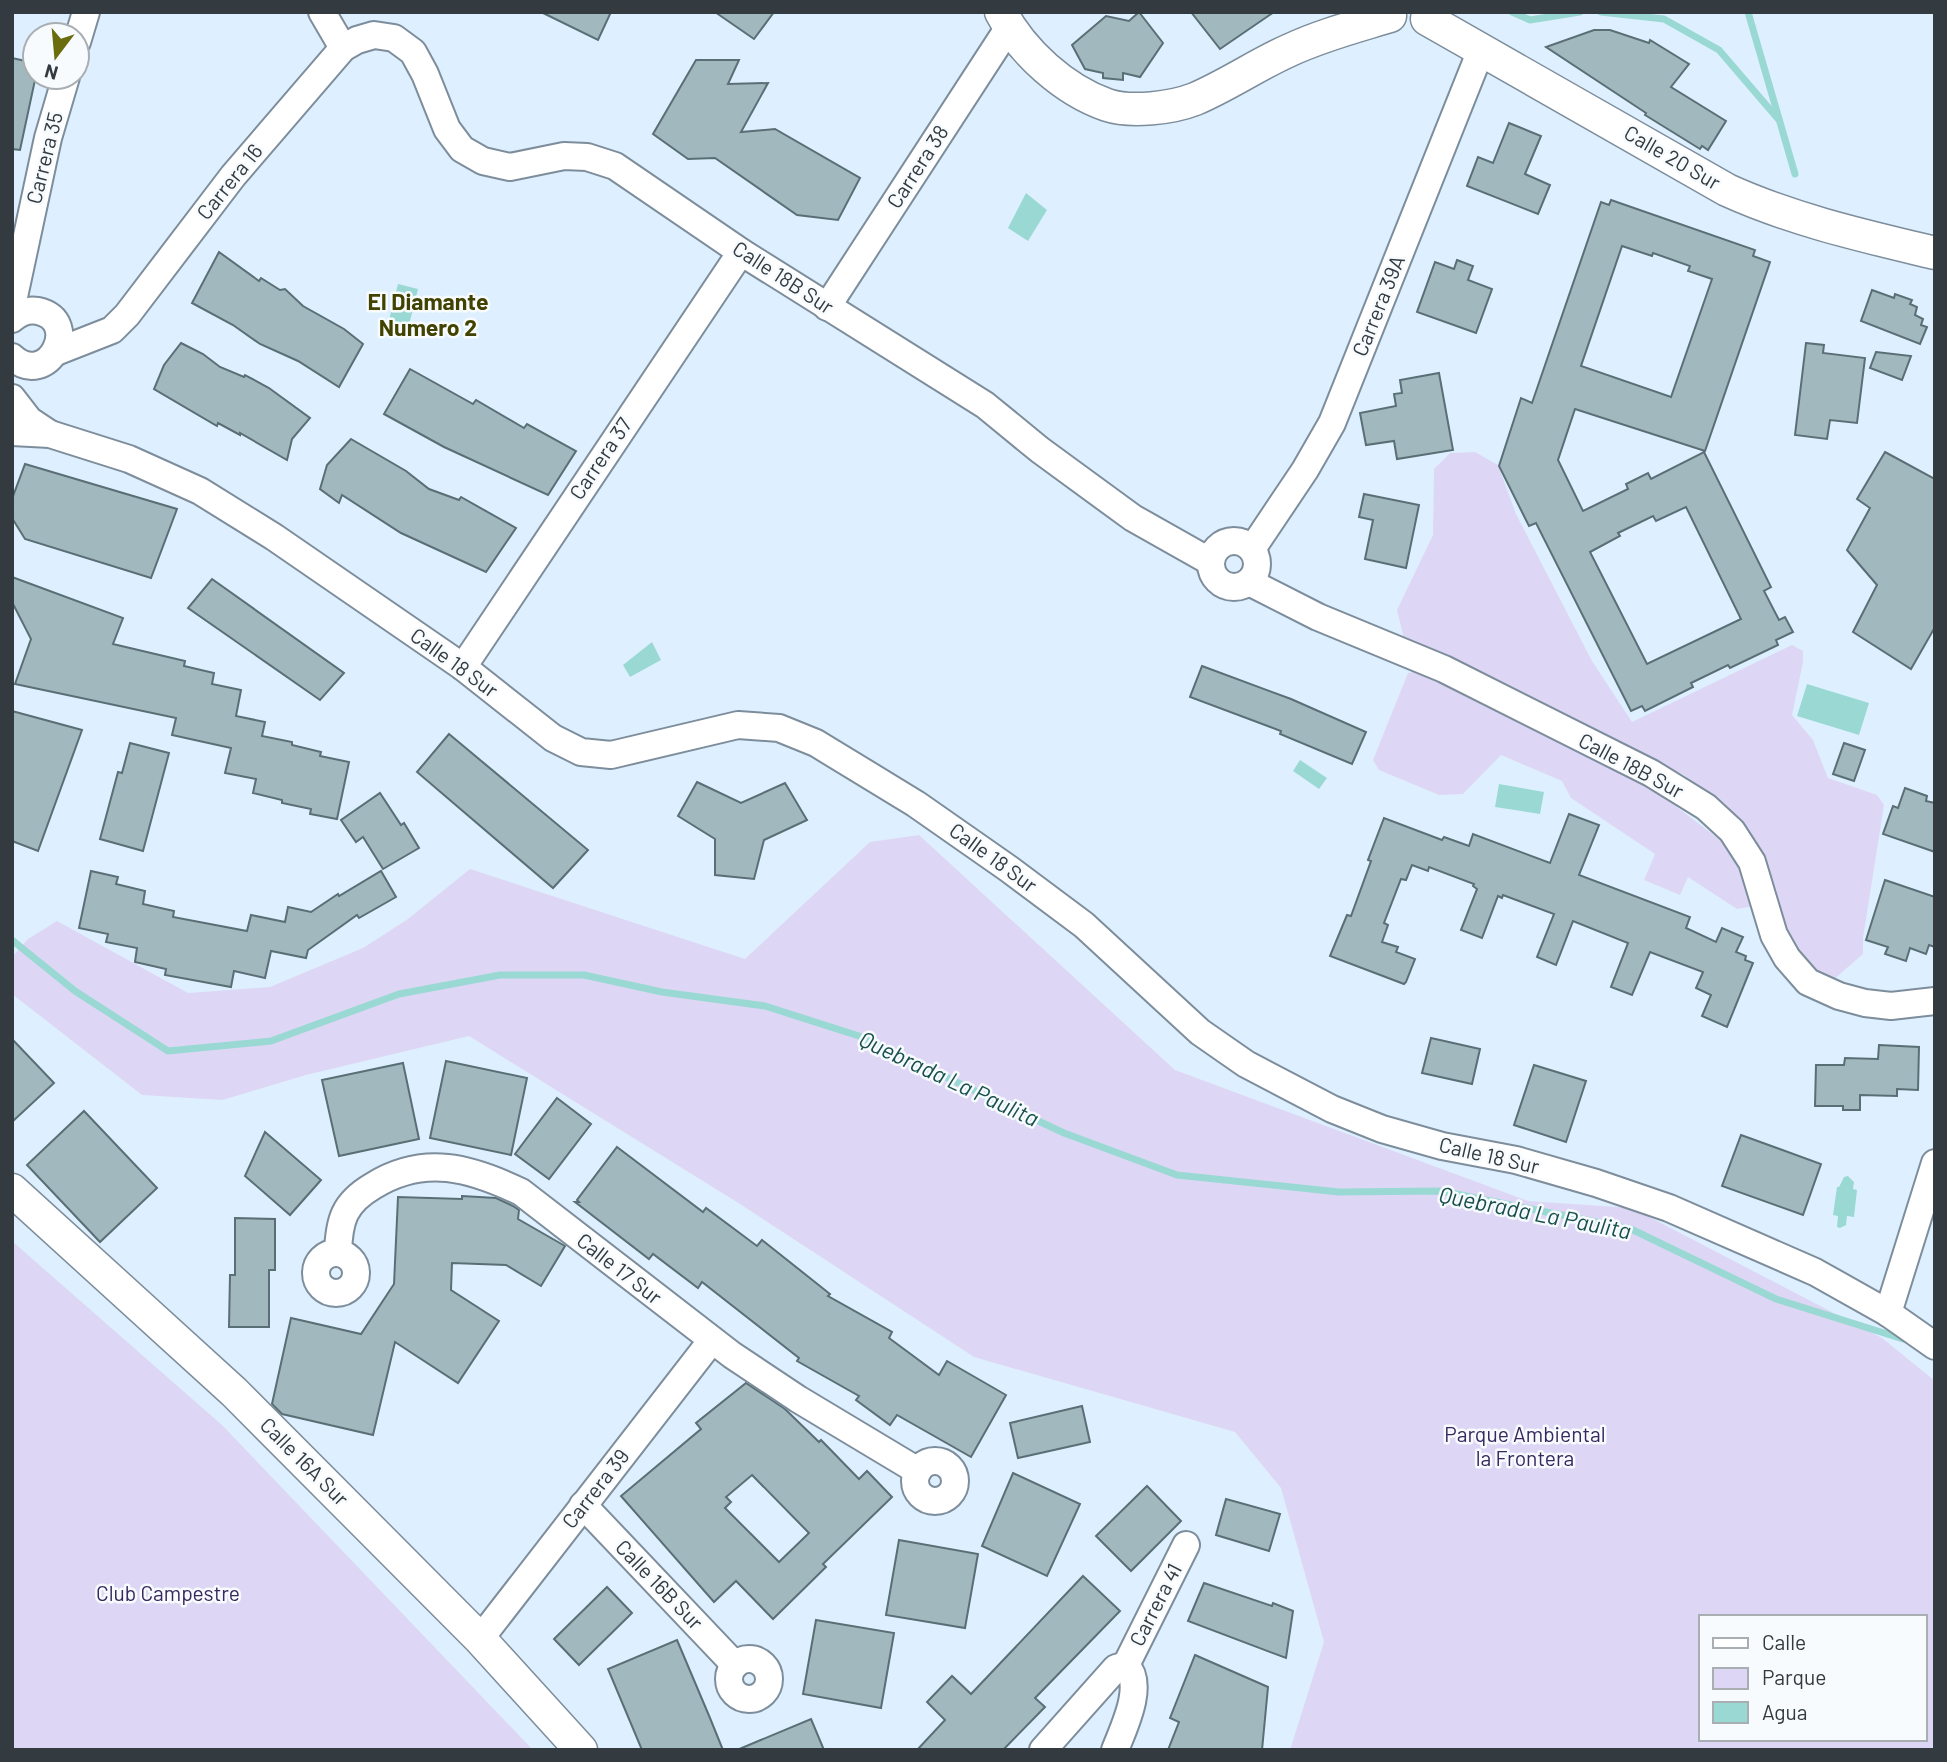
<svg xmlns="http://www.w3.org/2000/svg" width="1947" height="1762" font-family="Barlow,sans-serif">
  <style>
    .green { fill: #ddd7f5; fill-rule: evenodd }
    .water { fill: #9ad9d3 }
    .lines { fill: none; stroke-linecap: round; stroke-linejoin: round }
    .stream { stroke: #9ad9d3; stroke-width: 7 }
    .building { fill: #a0b8be; stroke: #596f75; stroke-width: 2; fill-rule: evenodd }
    .minor-casing { stroke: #7d8d9b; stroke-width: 30 }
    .tertiary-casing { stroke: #7d8d9b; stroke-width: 35 }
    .minor { stroke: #fff; stroke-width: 26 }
    .tertiary { stroke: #fff; stroke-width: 32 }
    .labels { text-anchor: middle; stroke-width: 5; stroke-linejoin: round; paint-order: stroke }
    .street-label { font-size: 21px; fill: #333b40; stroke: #f7fbfe }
    .park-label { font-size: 21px; fill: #38285f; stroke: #f7fbfe }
    .neighbourhood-label { font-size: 23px; font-weight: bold; fill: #424301; stroke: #f7fbfe }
    .water-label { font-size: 23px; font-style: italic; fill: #184f4b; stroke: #f7fbfe }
  </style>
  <rect width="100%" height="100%" fill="#def0ff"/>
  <g class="green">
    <polygon points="1475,452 1498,465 1516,514 1592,661 1632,722 1792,645 1803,651 1803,662 1792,715 1813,740 1828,778 1877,795 1884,805 1863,938 1863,954 1832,981 1808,973 1790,949 1749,830 1683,774 1623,754 1404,639 1397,610 1433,535 1434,469 1450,453"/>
    <polygon points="1419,671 1644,782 1736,852 1754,906 1737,909 1688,877 1680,895 1644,880 1655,854 1571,798 1562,781 1501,755 1463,794 1439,795 1379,770 1373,760 1408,673"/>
    <path d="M919,835L1175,1070L1528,1201L1632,1208L1882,1338L1935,1381V1750H1290L1324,1642L1281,1488L1235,1432L974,1357L740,1204L469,1036L306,1075L222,1100L142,1095L12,994V957L28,939L57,921L188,993L270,987L363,948L408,919L470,869L745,959L870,842ZM1700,1617H1924V1739H1700Z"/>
    <polygon points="12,1241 222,1425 533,1750 12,1750"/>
  </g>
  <g class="water">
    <polygon points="1026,193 1047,210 1028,241 1008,228"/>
    <polygon points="398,284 418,289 409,325 389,320"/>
    <polygon points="652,642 661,660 630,677 623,665"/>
    <polygon points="1807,684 1869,703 1859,735 1797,716"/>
    <polygon points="1300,760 1327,778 1319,789 1293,771"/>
    <polygon points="1499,784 1544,792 1540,814 1495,807"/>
    <polygon points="1848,1176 1854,1182 1853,1189 1857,1190 1854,1217 1847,1216 1846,1225 1840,1228 1837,1227 1838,1216 1833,1215 1837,1187 1839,1187 1844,1177"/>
  </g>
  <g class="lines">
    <g class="stream">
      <polyline points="1512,12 1530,20 1580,12"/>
      <polyline points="1601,12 1664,19 1719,50 1779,120"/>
      <polyline points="1748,12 1795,174"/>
      <polyline points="12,940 75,991 168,1051 271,1041 399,994 500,975 584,975 662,992 765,1006 859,1036 1064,1133 1177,1175 1339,1192 1441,1191 1631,1229 1776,1299 1903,1339"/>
    </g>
  </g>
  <g class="building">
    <polygon points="541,12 611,12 598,40"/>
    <polygon points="715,12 774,12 754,39"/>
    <polygon points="1139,12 1163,43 1140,77 1123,73 1123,80 1103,78 1103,73 1085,69 1072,45 1106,16 1129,21"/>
    <polygon points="1191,12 1274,12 1220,49"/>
    <polygon points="1594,30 1610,30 1649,43 1650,40 1689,64 1671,87 1726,121 1708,150 1702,146 1700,149 1645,115 1646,113 1546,47"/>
    <polygon points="12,58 35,63 35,80 20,150 12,149"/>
    <polygon points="696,60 739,60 728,84 768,83 741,132 775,129 860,178 838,220 797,215 715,158 688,159 653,134"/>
    <polygon points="1509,123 1541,136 1525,174 1550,185 1538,214 1467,186 1478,157 1493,163"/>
    <path d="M1611,200L1755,250L1753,256L1770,262L1705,451L1575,409L1558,460L1583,511L1628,489L1626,484L1648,473L1651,479L1704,452L1771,587L1764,591L1779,620L1785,617L1793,632L1776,640L1778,645L1730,668L1728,665L1691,683L1693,687L1645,711L1642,706L1631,711L1536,523L1529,526L1499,466L1521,398L1532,403L1601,202L1609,205ZM1622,246L1652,256L1653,253L1690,266L1688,271L1712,279L1671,397L1581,366ZM1686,507L1741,619L1647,664L1590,552L1620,536L1618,533L1653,516L1656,521Z"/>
    <polygon points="219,252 259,281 261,278 280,290 285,289 303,306 344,329 363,344 339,387 298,361 260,344 233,325 192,303"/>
    <polygon points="1457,260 1473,266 1468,280 1492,289 1476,333 1417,312 1435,262 1454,269"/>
    <polygon points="1872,290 1894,298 1895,294 1912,300 1910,304 1917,307 1915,315 1923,319 1921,325 1927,327 1920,344 1861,321"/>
    <polygon points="181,343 203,354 220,367 244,377 245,375 269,388 310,418 292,439 287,460 240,433 240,435 218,423 217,426 154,389 164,365"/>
    <polygon points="1806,343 1824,345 1823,353 1865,358 1857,423 1830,420 1827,439 1795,435"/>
    <polygon points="1876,352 1911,356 1902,380 1870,368"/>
    <polygon points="410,369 473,404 476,400 524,428 527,424 576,451 548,495 444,447 384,414"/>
    <polygon points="1439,373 1453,450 1397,459 1394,441 1366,445 1360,413 1396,406 1394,394 1402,393 1400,380"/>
    <polygon points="351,439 406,471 429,489 459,500 461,497 516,528 486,572 401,533 342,495 339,503 320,489 327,465"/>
    <polygon points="1885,452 1935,479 1935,627 1911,669 1853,632 1877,585 1847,550 1870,508 1857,499"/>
    <polygon points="25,464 177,509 151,578 25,539 12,518 12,499"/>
    <polygon points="1364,494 1419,505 1406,568 1365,559 1373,520 1359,517"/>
    <polygon points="12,577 123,618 113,644 185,661 184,666 214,673 212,684 241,690 236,716 265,722 262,736 292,742 292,745 321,752 320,756 349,762 337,819 310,814 311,809 282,803 282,800 253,793 256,779 225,773 231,748 172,735 176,718 15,684 31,639 12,602"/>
    <polygon points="212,579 344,673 320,700 188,608"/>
    <polygon points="1202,666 1291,699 1366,732 1352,764 1280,734 1281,731 1190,697"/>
    <polygon points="12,711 82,730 38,851 12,841"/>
    <polygon points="449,734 588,850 553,888 417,772"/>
    <polygon points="130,743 169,753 143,851 100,839 118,772 122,773"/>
    <polygon points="1844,743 1865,750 1854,781 1833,774"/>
    <polygon points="697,782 741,803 785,783 807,820 764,840 754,879 715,875 715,839 678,816"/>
    <polygon points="1905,788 1927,796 1926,801 1935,803 1935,852 1883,834 1893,806 1898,808"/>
    <polygon points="380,793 401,825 404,823 419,848 383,869 363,837 356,842 341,820"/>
    <polygon points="1569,814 1599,825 1579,875 1690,917 1686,928 1716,942 1722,928 1743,937 1736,952 1746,956 1745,960 1753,963 1727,1027 1702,1016 1711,995 1696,988 1703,972 1650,952 1632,995 1611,987 1628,943 1573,921 1556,965 1537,957 1554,914 1503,895 1502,898 1498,896 1482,938 1461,930 1477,889 1473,886 1474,884 1429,867 1428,871 1412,865 1406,880 1401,879 1384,923 1388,925 1382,942 1398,947 1396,952 1415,959 1406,982 1404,984 1330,956 1347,915 1351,916 1371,861 1368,860 1384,818 1442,840 1444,837 1469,846 1473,834 1550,863"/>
    <polygon points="91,871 118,877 116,884 145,891 143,904 174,911 173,917 247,931 251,915 285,922 288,907 311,912 338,894 339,896 381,871 396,897 359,918 357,915 308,950 306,958 271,951 265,978 234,971 231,987 165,975 166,969 135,962 137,948 106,942 108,934 79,928"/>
    <polygon points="1885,880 1935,897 1935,947 1929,945 1926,954 1910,948 1906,961 1885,954 1888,947 1866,940"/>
    <polygon points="1431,1038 1480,1049 1472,1084 1422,1073"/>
    <polygon points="12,1039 54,1083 12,1122"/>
    <polygon points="1879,1045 1919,1047 1918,1090 1897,1089 1897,1096 1860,1095 1860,1110 1843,1110 1843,1106 1815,1106 1816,1065 1844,1065 1845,1058 1878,1059"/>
    <polygon points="446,1061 527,1078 511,1155 430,1138"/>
    <polygon points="403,1063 419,1139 339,1156 322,1080"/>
    <polygon points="1534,1065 1586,1081 1566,1142 1514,1125"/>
    <polygon points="557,1098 591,1124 549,1179 515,1154"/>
    <polygon points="84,1111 157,1188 100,1242 27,1165"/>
    <polygon points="265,1132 321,1180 290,1215 245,1176"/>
    <polygon points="1741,1135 1821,1164 1803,1215 1722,1186"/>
    <polygon points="617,1147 703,1212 706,1208 757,1246 762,1240 830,1294 828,1296 892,1332 889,1338 939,1375 947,1361 1006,1395 971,1457 897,1415 890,1425 856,1400 859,1396 797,1361 799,1358 702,1282 698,1288 653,1254 649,1259 575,1202 579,1202 577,1200"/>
    <polygon points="462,1196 496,1198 513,1206 519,1210 518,1219 565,1246 541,1286 506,1265 452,1263 451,1290 499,1321 458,1383 395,1342 373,1435 282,1414 272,1404 291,1318 361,1334 394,1284 398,1197 462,1199"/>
    <polygon points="235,1218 275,1219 275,1270 269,1270 269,1327 229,1327 230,1275 235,1275"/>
    <path d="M746,1383L785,1409L819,1442L821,1440L859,1479L867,1471L892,1497L823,1564L826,1567L773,1619L736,1581L714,1602L621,1496L701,1429L696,1423ZM752,1475L809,1533L779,1562L725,1508L731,1502L726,1497Z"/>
    <polygon points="1082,1406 1090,1442 1018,1458 1010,1423"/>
    <polygon points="1013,1473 1080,1504 1047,1576 982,1546"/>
    <polygon points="1147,1486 1181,1521 1131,1571 1096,1536"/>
    <polygon points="1226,1499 1280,1514 1269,1551 1216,1535"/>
    <polygon points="899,1540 978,1554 965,1628 886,1615"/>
    <polygon points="1083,1576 1120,1611 1035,1698 1045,1707 1003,1750 917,1750 945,1720 927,1702 952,1676 971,1694"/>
    <polygon points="1204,1583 1272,1606 1273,1603 1293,1611 1286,1658 1188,1621"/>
    <polygon points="607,1587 632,1613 579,1665 554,1639"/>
    <polygon points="816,1620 894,1633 881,1708 803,1694"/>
    <polygon points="677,1640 710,1718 723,1750 642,1750 608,1669"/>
    <polygon points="1195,1655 1268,1687 1262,1750 1168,1750 1179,1722 1170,1718"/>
    <polygon points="811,1719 824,1750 737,1750"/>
  </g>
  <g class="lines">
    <g class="minor-casing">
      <g id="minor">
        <polyline points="322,12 343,48"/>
        <polyline points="77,42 86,12"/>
        <polyline points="12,306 48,138 66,77"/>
        <polyline points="827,307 1009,27"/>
        <path d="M12,319C20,312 28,309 38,311C83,321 48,390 12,357"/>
        <polyline points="56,352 112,330 127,315 233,176 343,48 357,40 374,35 394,38 413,52 425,74 447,129 462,149 483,161 510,167 564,156 587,157 615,166 741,252 985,405 1040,450 1133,518 1211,562"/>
        <polyline points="12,398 29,420 50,434"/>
        <polyline points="12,432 50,434 129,459 200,491 274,537 463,667 553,738 581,752 611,755 738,725 779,728 816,743 916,804 1009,869 1084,925 1200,1032 1246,1064 1332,1109 1382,1129 1442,1146 1516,1160 1596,1183 1669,1208 1815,1272 1888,1313 1935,1346"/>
        <circle cx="1234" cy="564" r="23"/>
        <polyline points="1252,549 1305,470 1332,423 1481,50"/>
        <polyline points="1249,582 1318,617 1444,669 1651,773 1706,807 1732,831 1752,862 1774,935 1787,958 1808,982 1839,996 1865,1003 1891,1006 1935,1001"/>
        <polyline points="463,667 741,252"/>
        <path d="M338,1253C339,1220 344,1203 373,1186C424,1154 471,1168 521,1192L732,1355L798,1399L918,1471"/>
        <circle cx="336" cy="1273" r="20"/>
        <polyline points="1888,1313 1935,1163"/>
        <circle cx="935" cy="1481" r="20"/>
        <polyline points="583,1505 735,1665"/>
        <polyline points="480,1639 712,1340"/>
        <circle cx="749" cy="1679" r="20"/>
        <polyline points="1043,1750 1116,1668 1126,1665 1186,1545"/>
        <path d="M1115,1750C1124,1727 1145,1685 1126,1665"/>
      </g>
    </g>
    <g class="tertiary-casing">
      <g id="tertiary">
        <path d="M1001,12C1022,52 1064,90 1107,105C1131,113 1172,108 1195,99C1228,85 1258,64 1290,50C1322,35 1357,26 1390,16"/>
        <path d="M1427,19L1727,190C1793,220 1864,236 1935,253"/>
        <polyline points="12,1190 234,1392 480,1639 581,1750"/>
      </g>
    </g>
    <use href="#minor" class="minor"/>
    <use href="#tertiary" class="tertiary"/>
  </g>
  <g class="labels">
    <g class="street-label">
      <text transform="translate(45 158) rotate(-76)" y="7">Carrera 35</text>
      <text transform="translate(1672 158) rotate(30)" y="7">Calle 20 Sur</text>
      <text transform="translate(918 167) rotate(-57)" y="7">Carrera 38</text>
      <text transform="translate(230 182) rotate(-51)" y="7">Carrera 16</text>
      <text transform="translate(783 278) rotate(33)" y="7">Calle 18B Sur</text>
      <text transform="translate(1379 306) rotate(-68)" y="7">Carrera 39A</text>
      <text transform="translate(601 459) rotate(-56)" y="7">Carrera 37</text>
      <text transform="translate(454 663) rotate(36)" y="7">Calle 18 Sur</text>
      <text transform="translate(1631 766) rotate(28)" y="7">Calle 18B Sur</text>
      <text transform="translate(993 858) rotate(36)" y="7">Calle 18 Sur</text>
      <text transform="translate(1489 1156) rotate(13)" y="7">Calle 18 Sur</text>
      <text transform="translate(619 1269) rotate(38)" y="7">Calle 17 Sur</text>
      <text transform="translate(304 1462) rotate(45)" y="7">Calle 16A Sur</text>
      <text transform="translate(596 1489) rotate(-52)" y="7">Carrera 39</text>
      <text transform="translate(659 1585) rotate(46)" y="7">Calle 16B Sur</text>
      <text transform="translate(1156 1605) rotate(-63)" y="7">Carrera 41</text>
    </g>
    <g class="park-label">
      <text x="1525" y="1442">Parque Ambiental<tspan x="1525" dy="24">la Frontera</tspan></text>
      <text x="168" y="1601">Club Campestre</text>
    </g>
    <g class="neighbourhood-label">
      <text x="428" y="310">El Diamante<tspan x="428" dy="26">Numero 2</tspan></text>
    </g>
    <g class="water-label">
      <text transform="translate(949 1079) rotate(25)" y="8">Quebrada La Paulita</text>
      <text transform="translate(1535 1213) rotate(11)" y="8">Quebrada La Paulita</text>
    </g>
  </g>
  <rect width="1947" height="1762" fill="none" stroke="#333b40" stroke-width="28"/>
  <rect x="1699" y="1615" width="228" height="126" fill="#f7fbfe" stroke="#a9aeb2" stroke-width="2"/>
  <rect x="1713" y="1638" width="35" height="10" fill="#ffffff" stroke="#a9aeb2" stroke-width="2"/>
  <text x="1762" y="1650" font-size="21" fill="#333b40">Calle</text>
  <rect x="1713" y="1668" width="35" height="21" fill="#ddd7f5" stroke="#a9aeb2" stroke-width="2"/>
  <text x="1762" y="1685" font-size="21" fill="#333b40">Parque</text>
  <rect x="1713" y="1702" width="35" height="21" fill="#9ad9d3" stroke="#a9aeb2" stroke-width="2"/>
  <text x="1762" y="1720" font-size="21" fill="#333b40">Agua</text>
  <g transform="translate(56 56) rotate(196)"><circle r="33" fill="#f7fbfe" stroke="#a9aeb2" stroke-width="2"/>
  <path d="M0-5L12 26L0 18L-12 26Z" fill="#6b6c0d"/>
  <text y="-10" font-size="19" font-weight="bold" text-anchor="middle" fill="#333b40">N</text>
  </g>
</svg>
